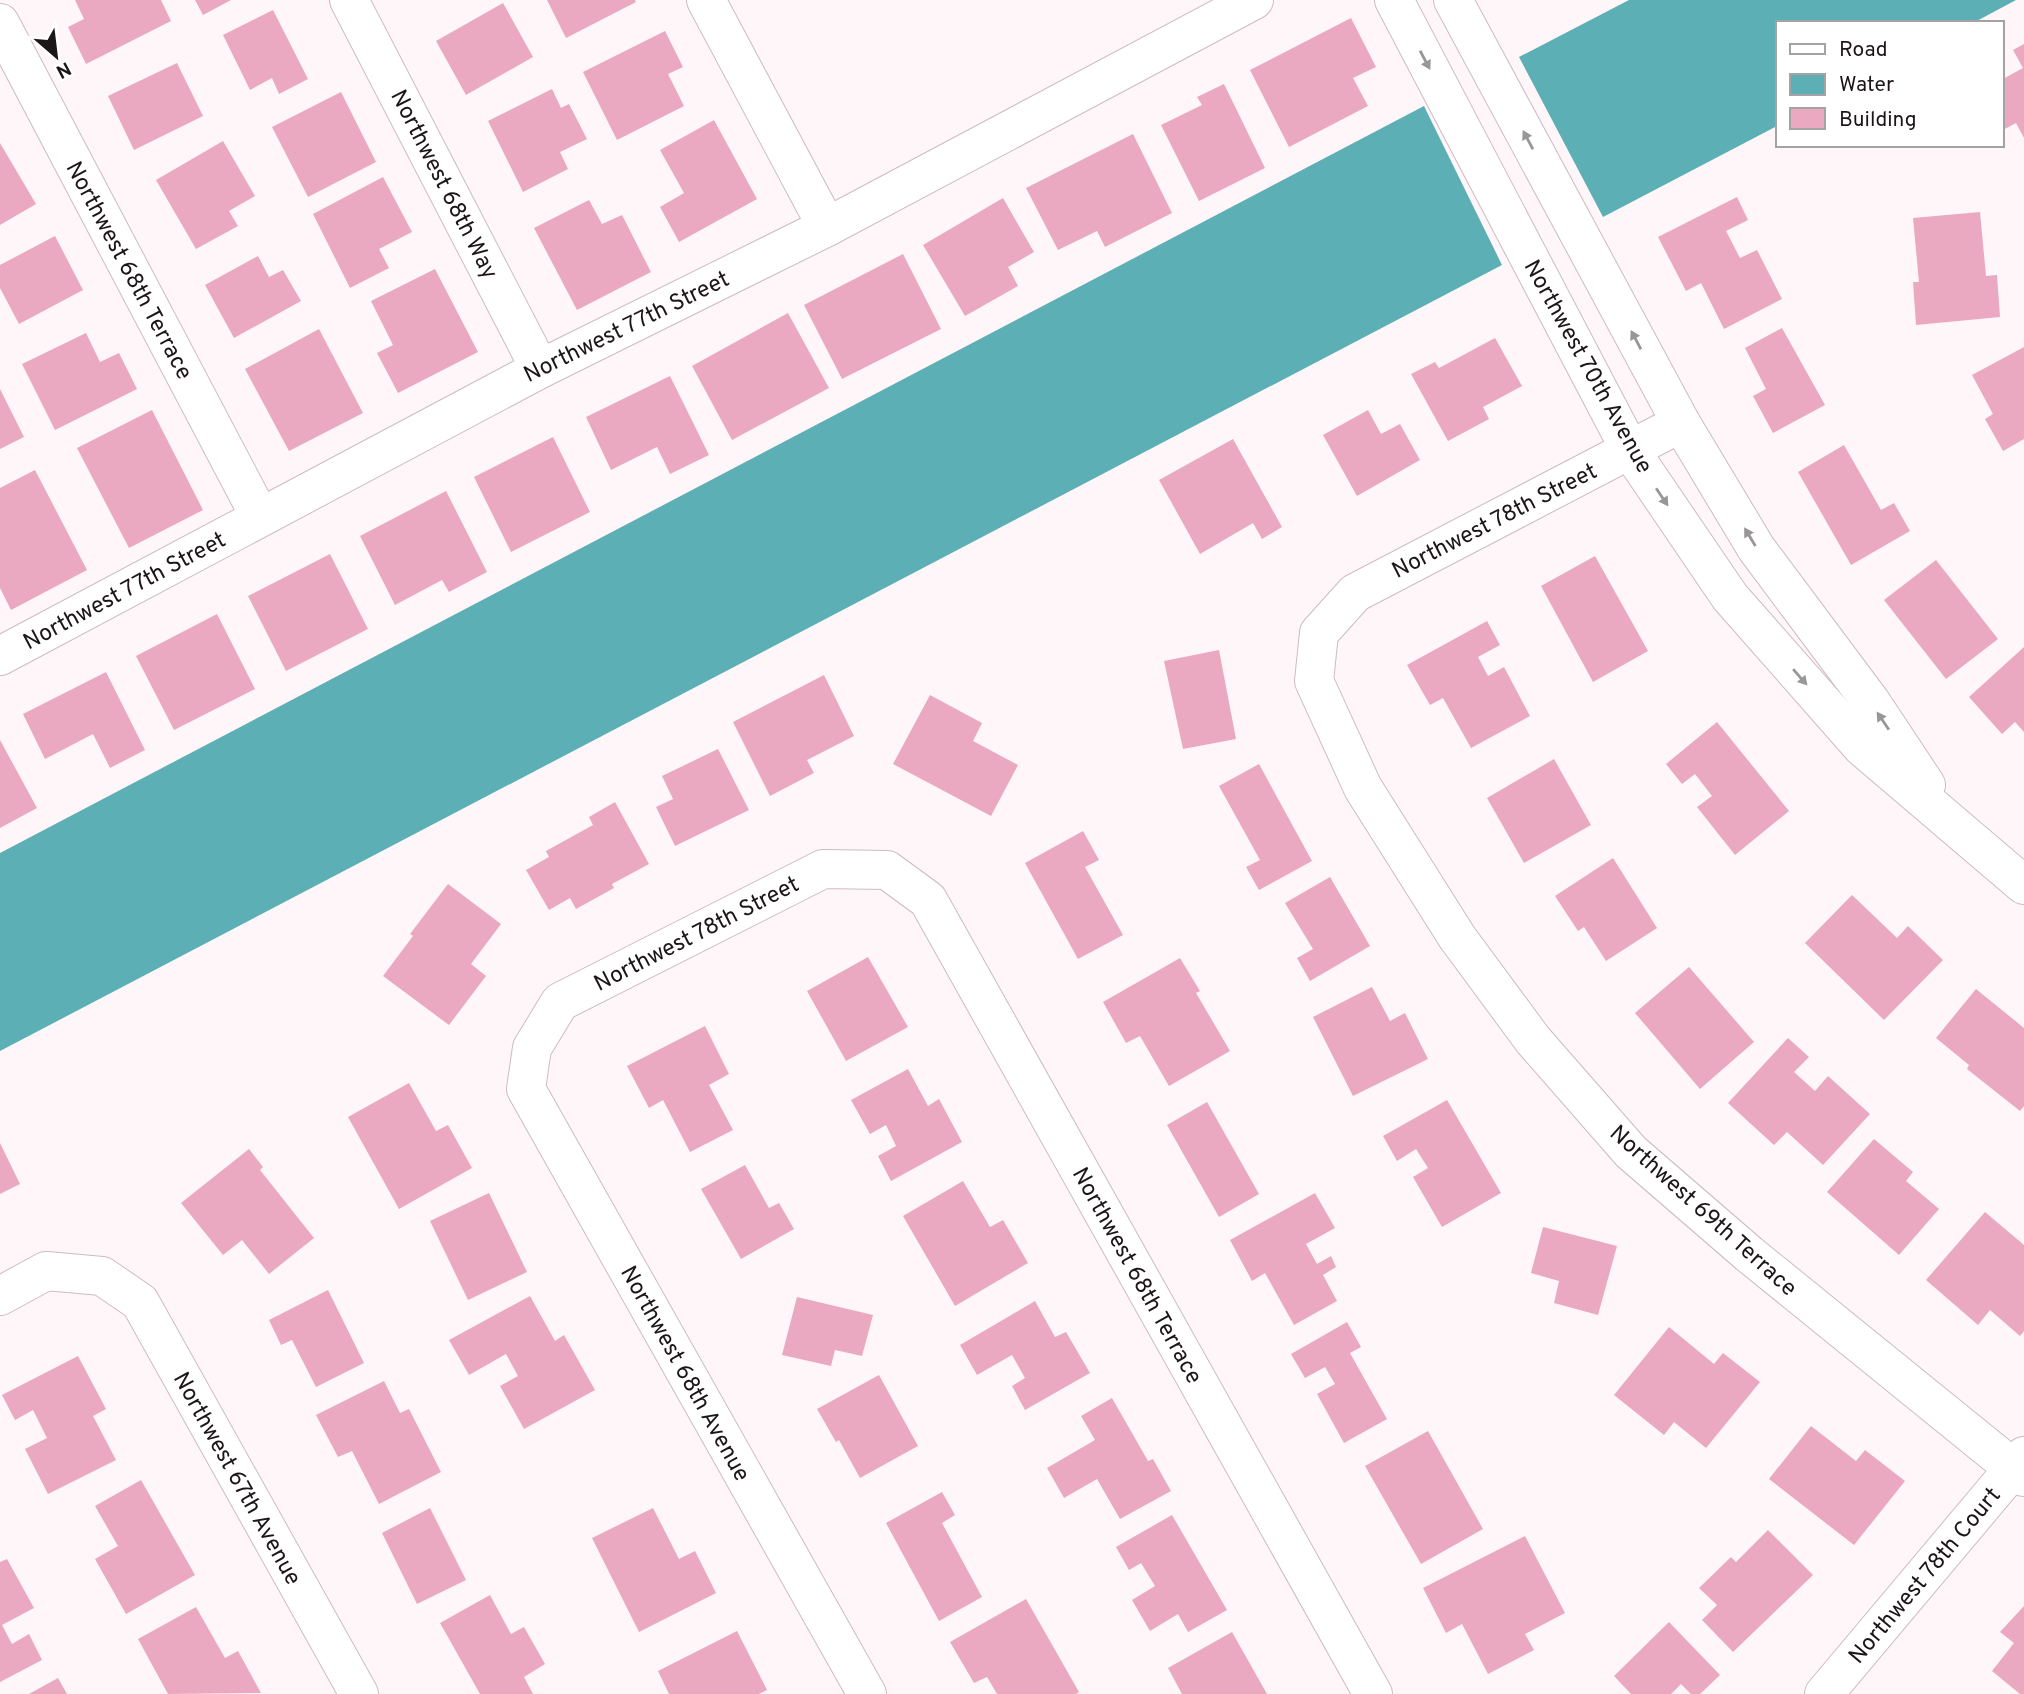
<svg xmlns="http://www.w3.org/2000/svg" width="2024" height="1694" font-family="Overpass,sans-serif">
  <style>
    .water { fill: #5cafb4 }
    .building { fill: #eaa9c0 }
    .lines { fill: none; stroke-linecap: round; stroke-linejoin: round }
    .minor-casing { stroke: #cebbc1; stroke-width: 40 }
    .minor { stroke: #fff; stroke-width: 38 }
    .oneway { fill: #999698 }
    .labels { text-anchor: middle; stroke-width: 6; stroke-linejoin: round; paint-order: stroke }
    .street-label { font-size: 23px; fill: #1d1619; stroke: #fff }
  </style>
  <rect width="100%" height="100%" fill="#fef6f8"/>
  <g class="water">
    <polygon points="1629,0 2016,0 1973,23 1777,23 1777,126 1603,217 1519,57"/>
    <polygon points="1424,106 1502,265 0,1051 0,853"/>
  </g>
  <g class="building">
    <polygon points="75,0 161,0 171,21 86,64 68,27 84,19"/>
    <polygon points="195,0 231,0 203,15"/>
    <polygon points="547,0 635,0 636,2 566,38"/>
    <polygon points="503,3 533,57 466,95 436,41"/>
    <polygon points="273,10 308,79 279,94 272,78 250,90 223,35"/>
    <polygon points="1351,18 1376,67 1353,78 1368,106 1289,147 1250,70"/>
    <polygon points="665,31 683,67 668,74 684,106 617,140 583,72"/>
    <polygon points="2024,44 2024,138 2016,123 2001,131 2001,80 2023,68 2013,50"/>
    <polygon points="177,63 203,116 134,150 108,96"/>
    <polygon points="1224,84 1265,168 1199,201 1161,125 1202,105 1197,97"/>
    <polygon points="552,89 561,108 569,104 587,139 560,152 568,169 523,192 488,121"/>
    <polygon points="341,92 376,162 308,197 272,127"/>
    <polygon points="714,120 757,199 679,242 660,207 684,193 660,150"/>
    <polygon points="1133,134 1172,213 1105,247 1097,231 1058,250 1026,188"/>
    <polygon points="223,141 255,196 229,211 238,226 196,249 156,180"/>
    <polygon points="0,143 36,204 0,225"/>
    <polygon points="383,177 412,232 379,249 389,268 350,288 313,214"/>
    <polygon points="1737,197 1748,220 1726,231 1740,258 1757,250 1782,299 1724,329 1701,283 1686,291 1658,237"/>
    <polygon points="1003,198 1034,252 1008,267 1018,286 965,316 923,245"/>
    <polygon points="589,200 602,224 622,215 651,272 577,310 534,228"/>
    <polygon points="1980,212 1986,276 1997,275 2000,317 1916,325 1913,282 1919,282 1913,218"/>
    <polygon points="55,236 83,290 19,324 0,288 0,265"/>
    <polygon points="903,254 941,329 842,379 804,305"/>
    <polygon points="258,256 269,277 283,270 301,301 234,338 205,285"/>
    <polygon points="435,269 478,352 398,393 377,353 393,345 371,301"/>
    <polygon points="788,313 829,388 732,440 692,366"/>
    <polygon points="1782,328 1825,405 1773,433 1753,396 1766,389 1745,348"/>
    <polygon points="319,329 363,413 289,451 245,369"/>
    <polygon points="86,333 100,362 119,353 137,389 55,430 22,364"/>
    <polygon points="1495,338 1522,386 1483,407 1489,419 1448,441 1411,374 1435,362 1439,368"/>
    <polygon points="2024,347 2024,439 2003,451 1985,419 1993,414 1972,375"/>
    <polygon points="670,376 709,455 670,474 657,447 611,470 586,417"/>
    <polygon points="0,389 24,437 0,449"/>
    <polygon points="152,410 203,510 129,548 77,448"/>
    <polygon points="1368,410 1381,434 1400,424 1420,460 1357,496 1323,435"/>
    <polygon points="553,437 590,512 511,552 474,477"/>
    <polygon points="1233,439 1282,527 1262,539 1253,523 1200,554 1159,480"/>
    <polygon points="1844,445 1881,510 1894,503 1910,531 1851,565 1798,472"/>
    <polygon points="35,470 87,570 11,610 0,588 0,488"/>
    <polygon points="446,491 487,572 449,592 442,580 395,605 360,536"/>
    <polygon points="330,554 368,629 286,671 248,596"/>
    <polygon points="1595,556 1648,651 1593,682 1541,586"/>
    <polygon points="1936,560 1998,639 1946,679 1884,600"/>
    <polygon points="217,614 255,689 174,730 136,656"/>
    <polygon points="1487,621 1500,645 1478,657 1488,676 1504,667 1530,716 1471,748 1443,698 1430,705 1407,665"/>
    <polygon points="2024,647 2024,732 2015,722 2002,734 1969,697"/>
    <polygon points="1219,650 1236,739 1183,749 1164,661"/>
    <polygon points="106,672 145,750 110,768 93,734 45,759 23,714"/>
    <polygon points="824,675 854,736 807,760 814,773 770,796 733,722"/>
    <polygon points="930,695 982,723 973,741 1018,765 991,816 893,764"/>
    <polygon points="1717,722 1789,811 1735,855 1697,807 1712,796 1695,774 1682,784 1666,764"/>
    <polygon points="0,740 37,808 0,828"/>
    <polygon points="718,749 749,810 675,846 656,807 673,799 662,776"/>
    <polygon points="1554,759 1591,825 1524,863 1487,798"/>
    <polygon points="1259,764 1312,861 1259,890 1246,867 1260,860 1219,786"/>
    <polygon points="615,802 649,864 612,884 614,888 576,909 570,898 549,910 526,870 549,857 546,851 593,825 589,817"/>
    <polygon points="1083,831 1099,860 1085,867 1123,935 1078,959 1025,863"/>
    <polygon points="1613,858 1657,928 1606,961 1584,927 1578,931 1555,896"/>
    <polygon points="1330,877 1370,946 1310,981 1297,958 1313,949 1285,903"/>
    <polygon points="448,884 501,924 471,964 486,976 449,1025 383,976 413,936 410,934"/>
    <polygon points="1852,895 1897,938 1908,926 1943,960 1884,1020 1805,943"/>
    <polygon points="868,957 908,1027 846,1061 807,991"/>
    <polygon points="1180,958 1200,991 1196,993 1230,1051 1169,1086 1140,1036 1126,1043 1103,1002"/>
    <polygon points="1689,967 1754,1042 1700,1089 1635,1013"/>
    <polygon points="1372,987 1390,1021 1405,1013 1428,1059 1353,1096 1313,1017"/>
    <polygon points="1976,989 2024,1028 2024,1106 2020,1111 1967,1069 1969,1065 1936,1038"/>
    <polygon points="705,1026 729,1074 709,1085 733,1130 690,1152 663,1100 649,1108 627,1066"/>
    <polygon points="1788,1038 1809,1057 1794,1072 1815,1091 1828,1076 1870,1114 1823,1165 1787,1132 1774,1145 1728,1103"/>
    <polygon points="908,1069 928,1106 939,1099 962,1142 891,1181 878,1156 896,1146 886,1125 870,1134 851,1100"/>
    <polygon points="409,1083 436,1131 448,1125 472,1168 399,1209 348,1117"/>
    <polygon points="1447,1100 1501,1193 1442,1227 1413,1177 1428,1168 1416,1149 1397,1161 1383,1136"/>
    <polygon points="1207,1102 1259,1194 1219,1217 1167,1125"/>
    <polygon points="1874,1139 1913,1172 1906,1181 1939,1209 1899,1255 1827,1192"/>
    <polygon points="0,1143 20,1184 0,1194"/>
    <polygon points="249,1149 263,1167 260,1170 314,1238 269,1274 242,1240 223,1255 181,1203"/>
    <polygon points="745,1165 769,1208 779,1203 794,1229 741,1259 701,1189"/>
    <polygon points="963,1181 990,1227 1003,1220 1028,1263 955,1306 903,1216"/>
    <polygon points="489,1193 527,1272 468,1300 430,1221"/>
    <polygon points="1315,1193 1335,1228 1306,1244 1317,1264 1331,1256 1336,1267 1323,1275 1337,1301 1294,1325 1265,1273 1252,1281 1230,1240"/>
    <polygon points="1985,1212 2024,1245 2024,1331 2020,1336 1990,1310 1978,1325 1926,1280"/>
    <polygon points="1543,1227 1617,1246 1598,1315 1554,1303 1559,1281 1531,1273"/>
    <polygon points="328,1290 364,1363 316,1387 292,1340 281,1345 269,1320"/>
    <polygon points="530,1296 555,1341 564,1335 595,1390 524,1429 500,1386 518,1376 506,1354 469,1375 449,1340"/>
    <polygon points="797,1297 873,1315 862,1356 835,1350 831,1366 782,1355"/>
    <polygon points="1035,1301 1055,1337 1066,1332 1090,1373 1025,1410 1012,1386 1025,1378 1012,1355 977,1375 960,1345"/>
    <polygon points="1347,1322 1361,1347 1350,1353 1387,1419 1344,1443 1317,1394 1335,1384 1325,1367 1305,1378 1291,1354"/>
    <polygon points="1669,1327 1714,1364 1723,1353 1760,1382 1706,1448 1674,1422 1664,1435 1614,1395"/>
    <polygon points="78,1356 106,1409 93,1416 116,1460 48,1494 25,1449 47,1438 33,1410 15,1420 2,1395"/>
    <polygon points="879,1375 918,1446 860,1478 839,1440 836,1442 817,1409"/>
    <polygon points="384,1381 400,1413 409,1409 441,1472 379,1504 352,1451 338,1457 316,1415"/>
    <polygon points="1112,1398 1148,1461 1153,1459 1171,1491 1120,1519 1097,1479 1064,1498 1047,1468 1095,1440 1081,1416"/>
    <polygon points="1811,1426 1856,1461 1865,1450 1905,1481 1854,1545 1769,1479"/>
    <polygon points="1428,1431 1483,1529 1421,1564 1365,1466"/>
    <polygon points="141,1480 195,1575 126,1614 95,1559 118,1546 95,1506"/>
    <polygon points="942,1492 955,1515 942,1523 982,1597 939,1621 886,1523"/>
    <polygon points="430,1508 466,1580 417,1604 382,1533"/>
    <polygon points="653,1508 679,1559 695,1551 716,1593 639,1632 592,1538"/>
    <polygon points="1172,1515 1227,1610 1188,1632 1178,1614 1150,1631 1132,1600 1155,1586 1141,1563 1129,1570 1116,1547"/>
    <polygon points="1768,1530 1813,1575 1733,1652 1702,1620 1717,1605 1699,1588 1731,1557 1736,1562"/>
    <polygon points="1525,1536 1565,1613 1525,1634 1534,1650 1488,1674 1462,1624 1446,1633 1423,1588"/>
    <polygon points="7,1559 34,1608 2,1625 12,1644 29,1634 42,1660 0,1682 0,1562"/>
    <polygon points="490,1595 511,1634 524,1627 545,1664 524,1677 533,1694 480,1694 440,1623"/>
    <polygon points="1026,1599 1079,1692 1076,1694 997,1694 987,1677 974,1683 950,1642"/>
    <polygon points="2024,1606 2024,1694 2020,1694 1992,1671 2014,1643 2000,1632"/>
    <polygon points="196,1607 225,1658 238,1651 261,1693 168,1694 138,1639"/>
    <polygon points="1669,1622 1720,1675 1700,1694 1691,1694 1681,1684 1671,1694 1631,1694 1614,1676"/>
    <polygon points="737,1631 767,1690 759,1694 669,1694 658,1671"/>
    <polygon points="1232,1632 1267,1694 1182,1694 1168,1668"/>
    <polygon points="58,1678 67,1694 29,1694"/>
  </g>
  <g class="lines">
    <g class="minor-casing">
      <g id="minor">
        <polyline points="349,0 540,369"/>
        <polyline points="706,0 827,227"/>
        <polyline points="1394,0 1630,450 1730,597 1862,747 2024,885"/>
        <polyline points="1453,0 1681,423 1756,548 1871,702 1926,785"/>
        <polyline points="0,23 260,517"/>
        <polyline points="1681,423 1355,593 1319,633 1314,681 1363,788 1457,937 1533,1040 1631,1152 1749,1254 2024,1477"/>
        <polyline points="0,656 540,369 827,227 1254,0"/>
        <polyline points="0,1296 46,1271 102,1276 140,1302 359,1694"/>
        <polyline points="867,1694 526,1089 532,1048 560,1002 823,869 887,870 928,900 1373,1694"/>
        <polyline points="1824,1694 2024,1456"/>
      </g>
    </g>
    <use href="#minor" class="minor"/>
  </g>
  <defs><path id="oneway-solid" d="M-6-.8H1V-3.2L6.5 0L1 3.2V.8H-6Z" transform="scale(1.75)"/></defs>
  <g class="oneway">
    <use href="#oneway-solid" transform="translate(1425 60) rotate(62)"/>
    <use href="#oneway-solid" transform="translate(1528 140) rotate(-118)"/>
    <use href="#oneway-solid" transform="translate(1636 340) rotate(-118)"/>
    <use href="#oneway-solid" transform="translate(1662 497) rotate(56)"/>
    <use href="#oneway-solid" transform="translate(1750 537) rotate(-121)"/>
    <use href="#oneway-solid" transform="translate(1800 677) rotate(49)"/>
    <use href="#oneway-solid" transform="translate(1883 721) rotate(-124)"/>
  </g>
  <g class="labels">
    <g class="street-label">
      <text transform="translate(445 184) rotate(63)" y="8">Northwest 68th Way</text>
      <text transform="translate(130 270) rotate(62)" y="8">Northwest 68th Terrace</text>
      <text transform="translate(626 326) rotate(-26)" y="8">Northwest 77th Street</text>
      <text transform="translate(1589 366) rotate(61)" y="8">Northwest 70th Avenue</text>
      <text transform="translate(1494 520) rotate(-27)" y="8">Northwest 78th Street</text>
      <text transform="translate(124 590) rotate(-28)" y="8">Northwest 77th Street</text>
      <text transform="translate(696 933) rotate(-27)" y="8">Northwest 78th Street</text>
      <text transform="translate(1704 1210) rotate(42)" y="8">Northwest 69th Terrace</text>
      <text transform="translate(1138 1275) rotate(61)" y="8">Northwest 68th Terrace</text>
      <text transform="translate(686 1373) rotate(61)" y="8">Northwest 68th Avenue</text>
      <text transform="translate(238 1478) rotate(61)" y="8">Northwest 67th Avenue</text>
      <text transform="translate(1924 1575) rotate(-50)" y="8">Northwest 78th Court</text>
    </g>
  </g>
  <rect x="1776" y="21" width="228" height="126" fill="#ffffff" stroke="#a5a2a3" stroke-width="2"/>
  <rect x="1790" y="44" width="35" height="10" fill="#ffffff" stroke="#a5a2a3" stroke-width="2"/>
  <text x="1839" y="56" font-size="21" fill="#1d1619">Road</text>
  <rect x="1790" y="74" width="35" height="21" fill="#5cafb4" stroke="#a5a2a3" stroke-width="2"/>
  <text x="1839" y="91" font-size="21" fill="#1d1619">Water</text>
  <rect x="1790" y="108" width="35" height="21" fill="#eaa9c0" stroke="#a5a2a3" stroke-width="2"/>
  <text x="1839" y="126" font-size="21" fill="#1d1619">Building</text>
  <g transform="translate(56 56) rotate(152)" stroke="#ffffff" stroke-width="5" paint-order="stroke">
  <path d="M0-5L12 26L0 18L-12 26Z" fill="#1d1619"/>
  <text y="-10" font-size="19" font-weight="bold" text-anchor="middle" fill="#1d1619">N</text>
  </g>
</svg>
